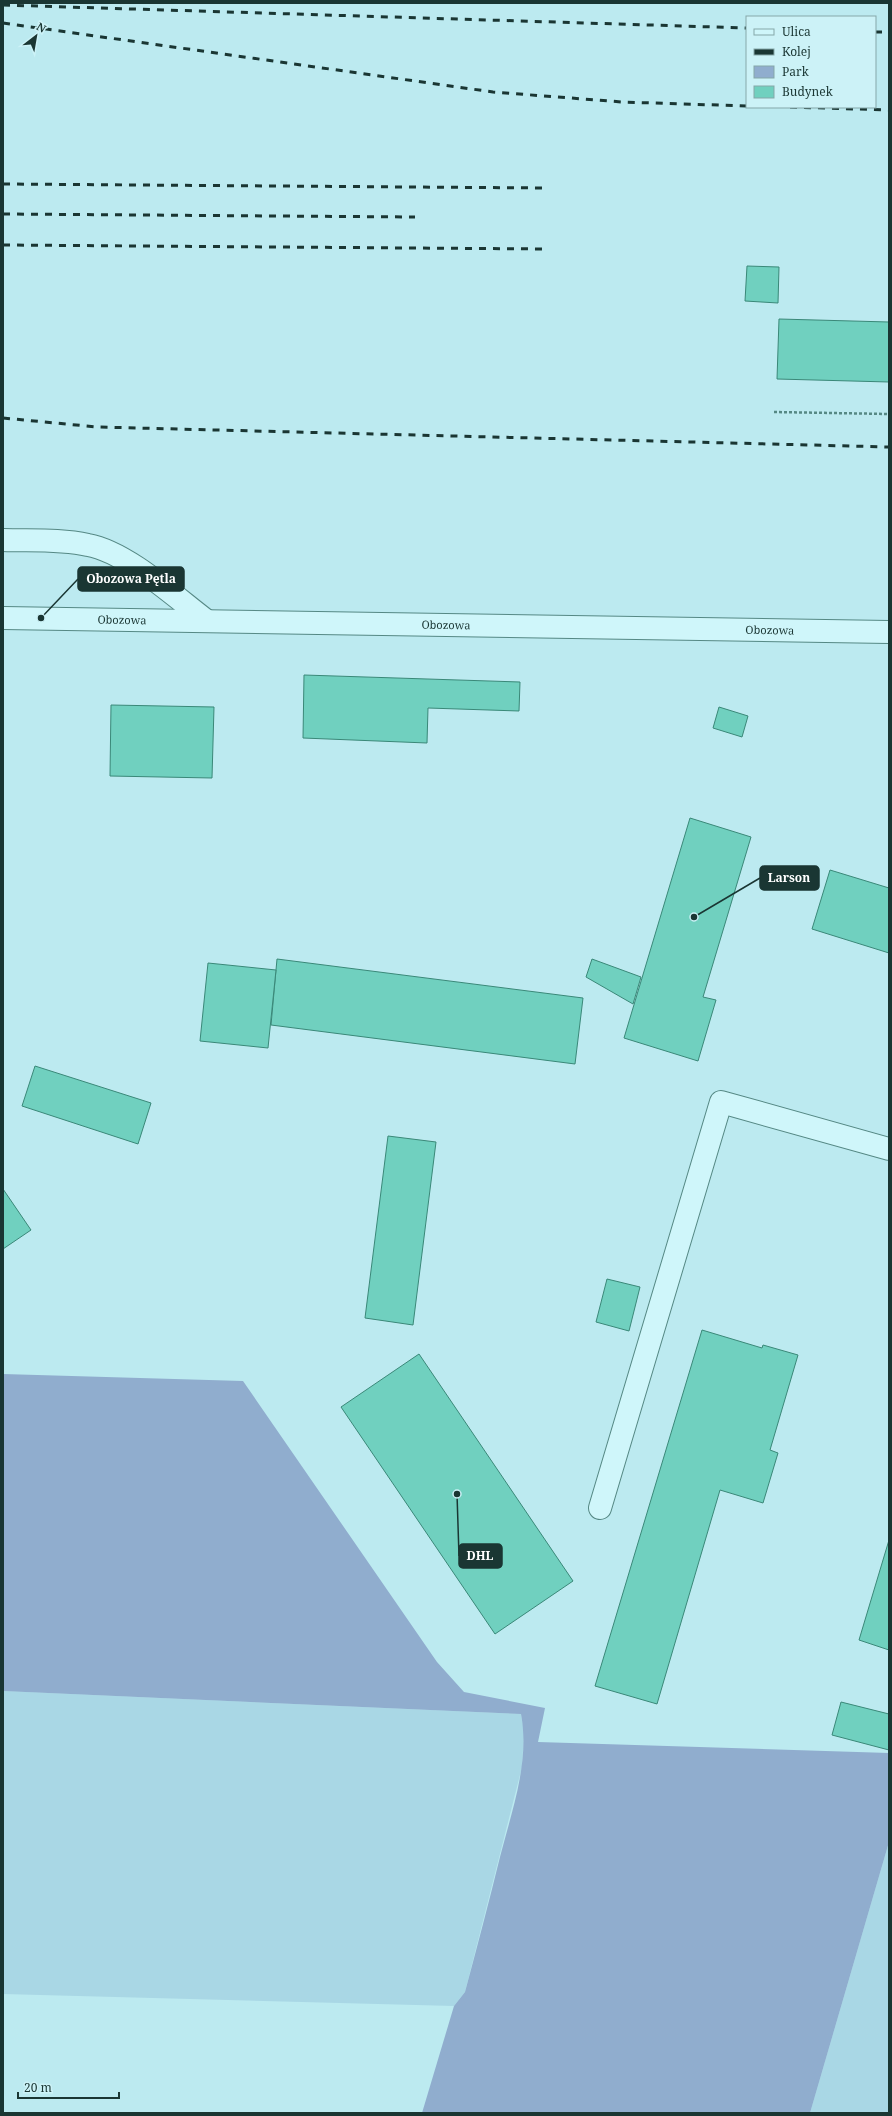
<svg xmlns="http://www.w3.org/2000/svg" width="892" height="2116" font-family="'Noto Serif',serif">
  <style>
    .farmland { fill: #a9d7e5 }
    .green { fill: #90adce }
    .building { fill: #70d0bf; stroke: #3a8878 }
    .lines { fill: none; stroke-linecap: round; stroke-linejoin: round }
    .minor-casing { stroke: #558884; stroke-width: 24 }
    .path { stroke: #558884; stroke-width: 2.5; stroke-dasharray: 3 2; stroke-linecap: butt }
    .minor { stroke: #cff6fa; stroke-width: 22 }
    .rail { stroke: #1a3633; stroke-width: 3; stroke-dasharray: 7 7; stroke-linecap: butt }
    .labels { text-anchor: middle; stroke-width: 4; stroke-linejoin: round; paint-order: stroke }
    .street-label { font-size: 11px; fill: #1a3633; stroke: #ccf2f7 }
    .leader { fill: none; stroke: #1a3633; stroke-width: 1.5 }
    .callout-dot { fill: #1a3633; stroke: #ccf2f7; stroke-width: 1.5 }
    .callout { fill: #1a3633; stroke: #1a3633; stroke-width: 1.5 }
    .callout-label { font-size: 12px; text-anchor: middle; font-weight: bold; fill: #fff }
  </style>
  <rect width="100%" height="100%" fill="#bceaf0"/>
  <g class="farmland">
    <polygon points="3,1691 521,1714 524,1733 522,1767 465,1992 454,2006 3,1994"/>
    <polygon points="889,1842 889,2113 810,2113"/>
  </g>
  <path class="green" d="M3,1374L243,1381L437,1662L464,1692L545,1708L538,1742L889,1753V1842L810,2113H422L454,2006L465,1992C477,1947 489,1902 500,1857C512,1810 530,1762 521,1714L3,1691Z"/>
  <g class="building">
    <polygon points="747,266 779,267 778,303 745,301"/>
    <polygon points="779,319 889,322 889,382 777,379"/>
    <polygon points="304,675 520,682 519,711 428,708 427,743 303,738"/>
    <polygon points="111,705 214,707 212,778 110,776"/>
    <polygon points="719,707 748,716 742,737 713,728"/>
    <polygon points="690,818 751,837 703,997 716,1000 698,1061 624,1038"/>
    <polygon points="830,870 889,888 889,953 812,929"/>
    <polygon points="277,959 583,998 575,1064 271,1025"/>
    <polygon points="592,959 641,977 633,1004 586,977"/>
    <polygon points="208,963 276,970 268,1048 200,1041"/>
    <polygon points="35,1066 151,1103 138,1144 22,1106"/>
    <polygon points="388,1136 436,1142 413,1325 365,1318"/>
    <polygon points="3,1189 31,1230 3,1249"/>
    <polygon points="607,1279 640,1287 629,1331 596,1322"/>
    <polygon points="702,1330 762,1348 763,1345 798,1355 770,1450 778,1453 763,1503 720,1490 657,1704 595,1686"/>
    <polygon points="419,1354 573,1581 495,1634 341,1407"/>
    <polygon points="889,1540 889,1650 859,1640"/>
    <polygon points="841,1702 889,1714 889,1750 832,1735"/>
  </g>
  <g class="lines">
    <g class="minor-casing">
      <g id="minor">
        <path d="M3,540C31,541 60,539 88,545C127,552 175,597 207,621"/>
        <path id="s1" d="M3,618L889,632"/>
        <polyline points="600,1508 721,1102 889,1149"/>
      </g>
    </g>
    <polyline class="path" points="774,412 889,414"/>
    <use href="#minor" class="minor"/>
    <g class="rail">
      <polyline points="3,5 747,28"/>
      <polyline points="3,23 493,92 622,102 747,106"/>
      <polyline points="875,32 889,32"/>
      <polyline points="790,107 889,110"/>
      <polyline points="3,184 547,188"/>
      <polyline points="3,214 415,217"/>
      <polyline points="3,245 547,249"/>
      <polyline points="3,418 97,427 889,447"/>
    </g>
  </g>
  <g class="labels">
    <g class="street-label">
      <text dy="4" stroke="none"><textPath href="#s1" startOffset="119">Obozowa</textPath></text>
      <text dy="4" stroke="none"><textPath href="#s1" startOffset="443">Obozowa</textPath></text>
      <text dy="4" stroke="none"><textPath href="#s1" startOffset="767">Obozowa</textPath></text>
    </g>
  </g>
  <path class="leader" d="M41 618L78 579M694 917L760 878M457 1494L459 1556"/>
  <g class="callout-dot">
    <circle cx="41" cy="618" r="4"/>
    <circle cx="694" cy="917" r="4"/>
    <circle cx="457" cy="1494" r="4"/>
  </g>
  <g class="callout">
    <rect x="78" y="567" width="106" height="24" rx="4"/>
    <rect x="760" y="866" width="59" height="24" rx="4"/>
    <rect x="459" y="1544" width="43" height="24" rx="4"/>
  </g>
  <g class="callout-label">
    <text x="131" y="583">Obozowa Pętla</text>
    <text x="789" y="882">Larson</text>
    <text x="480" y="1560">DHL</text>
  </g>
  <rect width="892" height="2116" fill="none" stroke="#1a3633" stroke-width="8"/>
  <rect x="746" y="16" width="130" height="92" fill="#ccf2f7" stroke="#85a7a9"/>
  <rect x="754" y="29" width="20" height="6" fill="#cff6fa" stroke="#85a7a9"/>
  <text x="782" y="36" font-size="12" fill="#1a3633">Ulica</text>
  <rect x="754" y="49" width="20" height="6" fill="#1a3633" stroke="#85a7a9"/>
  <text x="782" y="56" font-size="12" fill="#1a3633">Kolej</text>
  <rect x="754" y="66" width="20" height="12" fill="#90adce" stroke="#85a7a9"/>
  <text x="782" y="76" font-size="12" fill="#1a3633">Park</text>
  <rect x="754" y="86" width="20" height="12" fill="#70d0bf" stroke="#85a7a9"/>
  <text x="782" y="96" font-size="12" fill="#1a3633">Budynek</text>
  <g transform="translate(36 36) rotate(31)" stroke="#ccf2f7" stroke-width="3" paint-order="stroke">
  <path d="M0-3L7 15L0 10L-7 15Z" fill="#1a3633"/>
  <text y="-6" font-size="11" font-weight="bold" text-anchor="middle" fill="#1a3633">N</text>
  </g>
  <path d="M18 2092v6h101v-6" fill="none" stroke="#1a3633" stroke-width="2"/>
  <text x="24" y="2092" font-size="12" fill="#1a3633" stroke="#ccf2f7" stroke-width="3" paint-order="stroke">20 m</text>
</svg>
